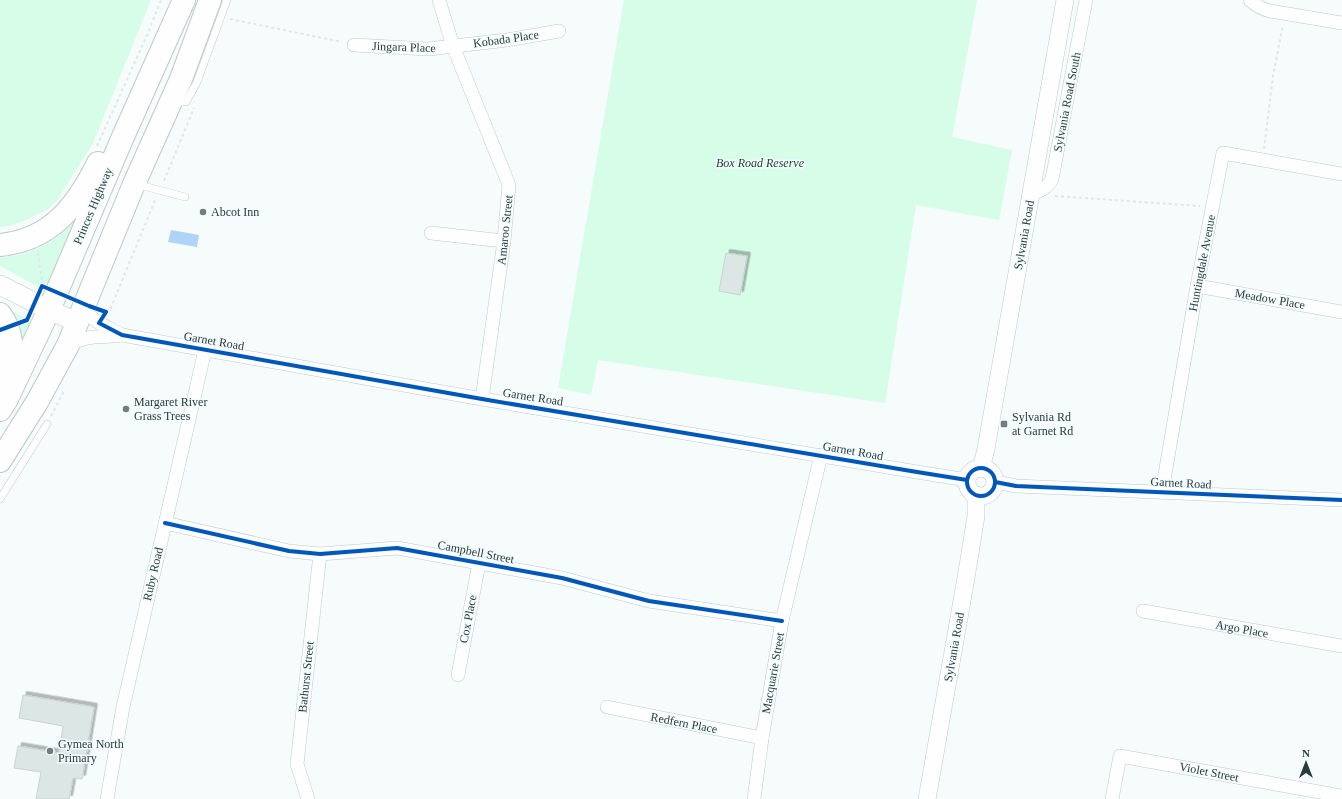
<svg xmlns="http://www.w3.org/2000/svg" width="1342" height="799" font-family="Georgia,serif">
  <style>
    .green { fill: #d5fde7 }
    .water { fill: #b0d3f8 }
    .building { fill: #dbe6e5; stroke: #c9d3d2; filter: url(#shadow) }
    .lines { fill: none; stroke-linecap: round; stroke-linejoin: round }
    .service-casing { stroke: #bec9ca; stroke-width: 8 }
    .minor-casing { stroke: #bec9ca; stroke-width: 14 }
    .tertiary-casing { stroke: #bec9ca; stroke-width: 18 }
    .secondary-casing { stroke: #bec9ca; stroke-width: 20 }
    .trunk-casing { stroke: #bec9ca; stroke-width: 24 }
    .path { stroke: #e3e5e5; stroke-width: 2; stroke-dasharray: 3 3; stroke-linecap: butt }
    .service { stroke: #fefefe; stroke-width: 7 }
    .minor { stroke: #fefefe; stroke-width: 13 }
    .tertiary { stroke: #fefefe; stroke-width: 17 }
    .secondary { stroke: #fefefe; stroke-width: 19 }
    .trunk { stroke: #fefefe; stroke-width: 22 }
    .cycleway-casing { stroke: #f4fcfd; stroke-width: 6 }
    .cycleway { stroke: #0057b8; stroke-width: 4 }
    .poi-dot { fill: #707e80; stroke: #f4fcfd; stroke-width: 1.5 }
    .labels { text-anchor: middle; stroke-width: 3; stroke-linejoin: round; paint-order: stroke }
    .street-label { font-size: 12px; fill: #283b3d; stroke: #f4fcfd }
    .park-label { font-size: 12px; font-style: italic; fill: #1c4430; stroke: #f4fcfd }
    .poi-label { font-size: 12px; fill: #283b3d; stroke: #f4fcfd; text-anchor: start }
  </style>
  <defs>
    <filter id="shadow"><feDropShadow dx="3.5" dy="-3.5" stdDeviation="0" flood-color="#0004"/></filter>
  </defs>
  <rect width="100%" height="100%" fill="#f6fbfb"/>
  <g class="green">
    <polygon points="0,0 151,0 93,143 56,202 46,210 26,220 9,226 0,227"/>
    <polygon points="624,0 977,0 952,137 1012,150 999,220 916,205 885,403 598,360 591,395 558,388"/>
    <path d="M75,221L47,284L45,283L43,287L40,286L39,287L0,266V257C20,257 46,248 61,234C66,230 70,226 75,221Z"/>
    <polygon points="2,305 32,323 21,343"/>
  </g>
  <polygon class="water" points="171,230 199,235 197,247 168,242"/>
  <g class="building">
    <polygon points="726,253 747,256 740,295 719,291"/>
    <polygon points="23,695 94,707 82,779 73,778 69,799 36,799 41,772 14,768 18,746 59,753 63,726 19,718"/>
  </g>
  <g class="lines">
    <g class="service-casing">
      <g id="service">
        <polyline points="174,102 186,102 197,82 227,0"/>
        <polyline points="136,184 185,197"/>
        <polyline points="0,499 47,424"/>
      </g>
    </g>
    <g class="minor-casing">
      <g id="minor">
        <polyline points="439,0 453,46 509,185 504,241 482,399"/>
        <path d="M1250,0C1256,6 1262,9 1270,11L1342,23"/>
        <polyline points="354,45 428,49 507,40 559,31"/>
        <path d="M1032,194C1041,190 1048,188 1052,179L1086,0"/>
        <polyline points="431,233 504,241"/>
        <polyline points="1197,286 1342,312"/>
        <path d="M83,308C93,323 107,326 122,335"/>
        <path d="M68,345C89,334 99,338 122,335L482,399L917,472L967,480"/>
        <polyline points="995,482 1016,486 1342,500"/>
        <polyline points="1162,492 1197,286 1223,153 1342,174"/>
        <polyline points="165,523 289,551 320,554 397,548 562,578 649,601 782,621"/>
        <polyline points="1143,611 1342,646"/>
        <polyline points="458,675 479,563"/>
        <polyline points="607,707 762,738"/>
        <polyline points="107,799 123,707 205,350"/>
        <polyline points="308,799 297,764 320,554"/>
        <polyline points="754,799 762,738 782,621 821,455"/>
        <polyline points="1112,799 1120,756 1342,796"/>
      </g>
    </g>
    <g class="tertiary-casing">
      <g id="tertiary">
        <circle cx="981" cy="482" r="14"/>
        <polyline points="981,469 986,449 1065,0"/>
        <polyline points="927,799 966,578 976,516 976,495"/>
      </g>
    </g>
    <g class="secondary-casing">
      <polyline id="secondary" points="0,285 49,310 77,322"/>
    </g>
    <g class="trunk-casing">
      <g id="trunk">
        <path d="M0,245C51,240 77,206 98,163"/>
        <path d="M0,314C17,337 10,356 8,382"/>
        <polyline points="0,410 7,399 49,310 122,139 184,0"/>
        <polyline points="0,461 37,402 68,345 134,184 181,79 210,0"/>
      </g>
    </g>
    <g class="path">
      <polyline points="230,19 342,42"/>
      <polyline points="97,146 148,33 161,0"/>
      <polyline points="1264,149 1273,76 1283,25"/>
      <polyline points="164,181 194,108"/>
      <polyline points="1055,196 1200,206"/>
      <polyline points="38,253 42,282"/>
      <polyline points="106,312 110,310 156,198"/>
      <polyline points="51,416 64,391"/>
    </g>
    <use href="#service" class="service"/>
    <use href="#minor" class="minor"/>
    <use href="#tertiary" class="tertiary"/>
    <use href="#secondary" class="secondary"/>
    <use href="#trunk" class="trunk"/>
    <g class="cycleway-casing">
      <g id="cycleway">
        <polyline points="0,330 27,320 42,286 89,306 106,312 99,323 122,335 482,399 917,472 967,480"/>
        <circle cx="981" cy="482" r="14"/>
        <polyline points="995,482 1016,486 1342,500"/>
        <polyline points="165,523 289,551 320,554 397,548 562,578 649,601 782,621"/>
      </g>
    </g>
    <use href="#cycleway" class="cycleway"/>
  </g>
  <g class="poi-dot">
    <circle cx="203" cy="212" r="4"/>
    <circle cx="126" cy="409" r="4"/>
    <rect x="1000" y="420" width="8" height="8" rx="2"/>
    <circle cx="50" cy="751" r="4"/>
  </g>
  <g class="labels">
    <g class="street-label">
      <text transform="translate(506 39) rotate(-8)" y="4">Kobada Place</text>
      <text transform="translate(404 47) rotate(2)" y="4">Jingara Place</text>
      <text transform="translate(1067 102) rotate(-79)" y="4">Sylvania Road South</text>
      <text transform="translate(93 206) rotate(-67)" y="4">Princes Highway</text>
      <text transform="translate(505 230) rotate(-84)" y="4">Amaroo Street</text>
      <text transform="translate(1024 235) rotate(-80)" y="4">Sylvania Road</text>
      <text transform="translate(1202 263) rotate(-79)" y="4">Huntingdale Avenue</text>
      <text transform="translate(1270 299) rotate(10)" y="4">Meadow Place</text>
      <text transform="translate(214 341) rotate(10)" y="4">Garnet Road</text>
      <text transform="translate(533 397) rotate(9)" y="4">Garnet Road</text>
      <text transform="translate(853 451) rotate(10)" y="4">Garnet Road</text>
      <text transform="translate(1181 483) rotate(3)" y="4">Garnet Road</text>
      <text transform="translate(476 552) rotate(11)" y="4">Campbell Street</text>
      <text transform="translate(153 574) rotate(-77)" y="4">Ruby Road</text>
      <text transform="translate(468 619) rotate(-79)" y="4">Cox Place</text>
      <text transform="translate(1242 629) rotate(10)" y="4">Argo Place</text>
      <text transform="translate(954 647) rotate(-80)" y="4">Sylvania Road</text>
      <text transform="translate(773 673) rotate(-80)" y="4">Macquarie Street</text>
      <text transform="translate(306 677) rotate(-84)" y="4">Bathurst Street</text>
      <text transform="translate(684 723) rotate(11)" y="4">Redfern Place</text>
      <text transform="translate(1209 772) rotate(11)" y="4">Violet Street</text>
    </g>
    <g class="park-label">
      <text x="760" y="167">Box Road Reserve</text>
    </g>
    <g class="poi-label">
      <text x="211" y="216">Abcot Inn</text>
      <text x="134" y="406">Margaret River<tspan x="134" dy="14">Grass Trees</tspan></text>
      <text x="1012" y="421">Sylvania Rd<tspan x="1012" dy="14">at Garnet Rd</tspan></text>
      <text x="58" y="748">Gymea North<tspan x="58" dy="14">Primary</tspan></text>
    </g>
  </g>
  <g transform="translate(1306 763)" stroke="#f4fcfd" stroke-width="3" paint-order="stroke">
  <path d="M0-3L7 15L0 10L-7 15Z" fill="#283b3d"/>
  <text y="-6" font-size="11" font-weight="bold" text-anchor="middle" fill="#283b3d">N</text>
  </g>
</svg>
